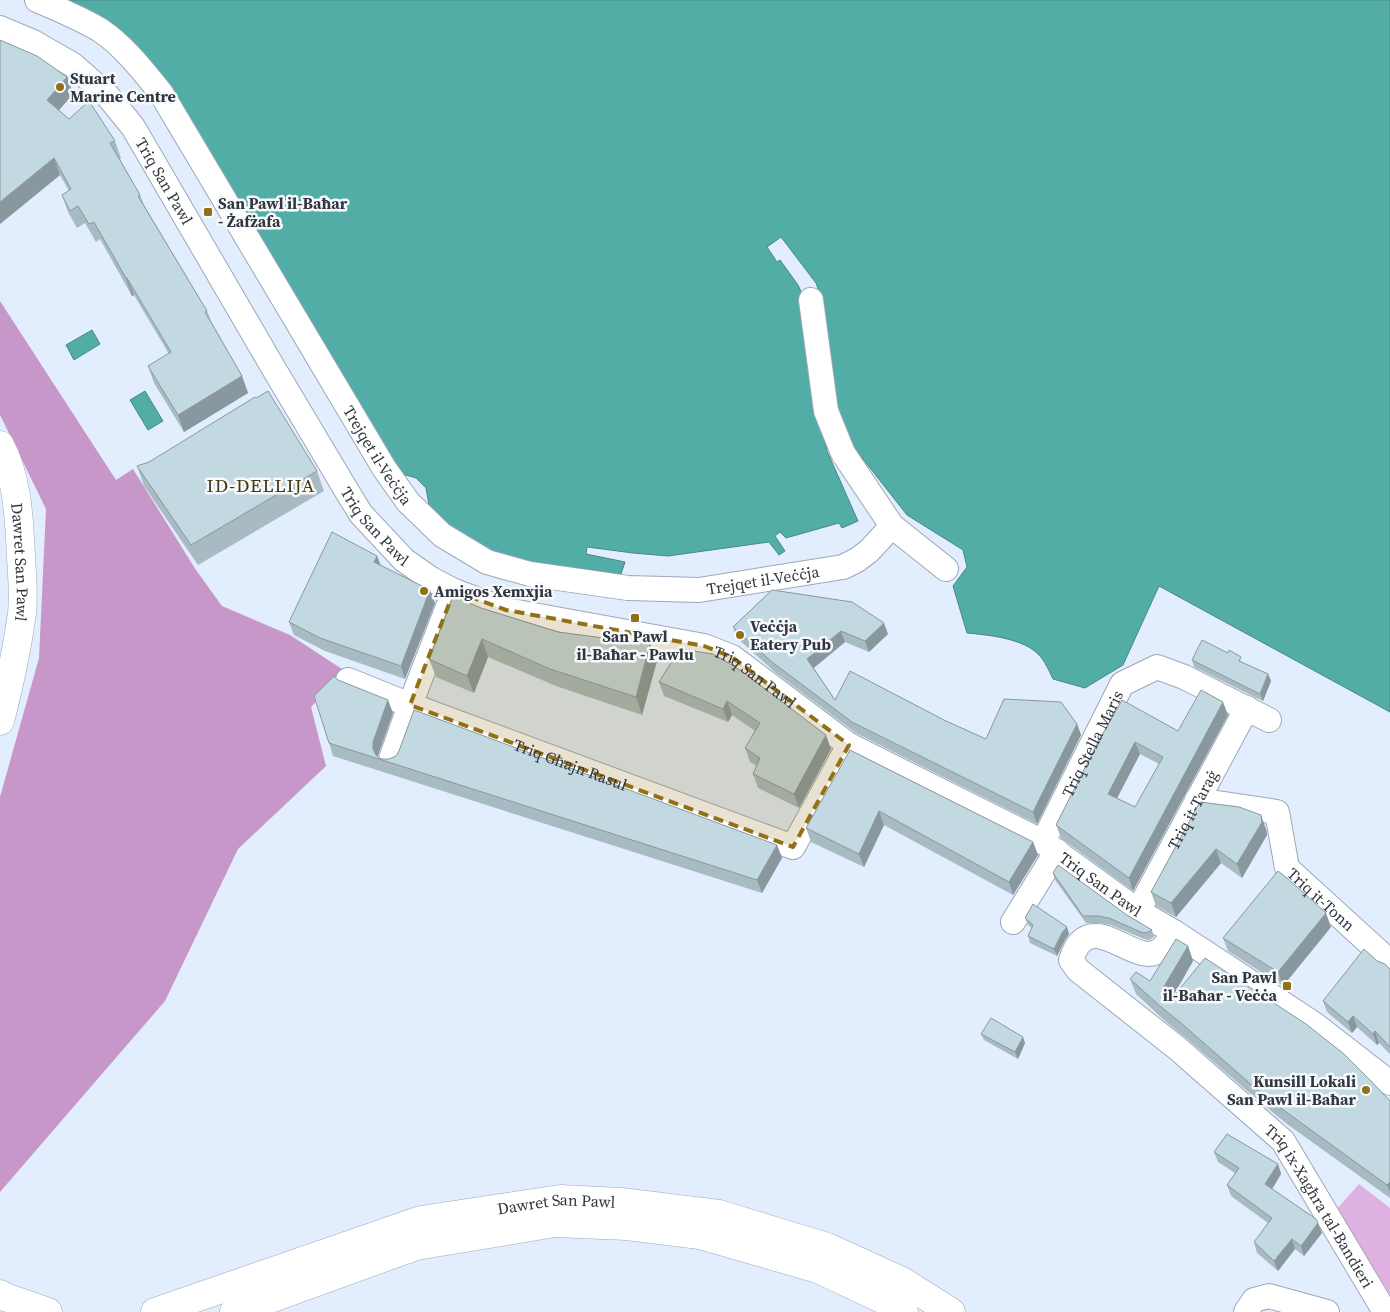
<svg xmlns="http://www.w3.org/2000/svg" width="1390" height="1312" font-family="'Source Serif 4',serif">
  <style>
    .green { fill: #dfb1e1 }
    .forest { fill: #c797c9 }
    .water { fill: #52ada7; stroke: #488987 }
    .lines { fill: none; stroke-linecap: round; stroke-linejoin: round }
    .minor-casing { stroke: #9da8b8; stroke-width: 26 }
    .highway-casing { stroke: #9da8b8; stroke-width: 29 }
    .minor { stroke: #fff; stroke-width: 24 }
    .highway { stroke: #fff; stroke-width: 28 }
    .wall { fill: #a8bbc2; fill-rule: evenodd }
    .shaded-wall { fill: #88989e }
    .building { fill: #c3d9e1; stroke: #88989e; fill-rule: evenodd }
    .marked { fill: #917016; fill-opacity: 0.2; stroke: #917016; stroke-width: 4; stroke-dasharray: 10 6; stroke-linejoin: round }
    .poi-dot { fill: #917016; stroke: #f7fafd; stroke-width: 2 }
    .labels { text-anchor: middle; stroke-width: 5; stroke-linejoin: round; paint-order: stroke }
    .poi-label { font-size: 16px; font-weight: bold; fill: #32363d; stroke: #f7fafd; text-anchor: start }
    .street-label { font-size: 16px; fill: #32363d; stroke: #f7fafd }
    .quarter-label { font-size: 19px; letter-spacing: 1px; fill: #483810; stroke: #f7fafd }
  </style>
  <rect width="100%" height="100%" fill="#e2edfe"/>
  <polygon class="green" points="1359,1184 1390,1208 1390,1294 1336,1210"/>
  <polygon class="forest" points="0,301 116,480 133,469 196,570 222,606 290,635 345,671 311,707 326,766 238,849 165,1001 0,1192 0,797 39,658 46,509 0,415"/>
  <g class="water">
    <path d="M70,0H1390V712L1159,586L1123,665L1085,688L1053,679C1049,671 1045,661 1039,655C1023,638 988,635 967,633L953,586L967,567L963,550L907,515L841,431L835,417L819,291L816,283L781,237L767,247L777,262L780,260L798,285L802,294L818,410L827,451L858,521L842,528L839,523L786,538L780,532L775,536L785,551L779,555L769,542L668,556L633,553L587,547L586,554L625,562L621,574L582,571L580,577L488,554L431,516L426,488L416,478L392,471L170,85L138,47L114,24Z"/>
    <polygon points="92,330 100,344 74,360 66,345"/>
    <polygon points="145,391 163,421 148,430 130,400"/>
  </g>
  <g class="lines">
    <g class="minor-casing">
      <g id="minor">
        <path id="s1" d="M37,0C58,9 80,18 100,30C124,46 143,71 161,93L384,468L408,502L442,535L487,562L530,574L628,588L699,590L843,567L857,560L869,551L892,526"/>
        <path id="s2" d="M0,28L33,42L73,65L107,95L133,127L274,369L351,498L361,514L404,560L431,579L454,591L506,610L704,646L732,657L849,745L1043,842L1138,911L1174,932L1314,1024L1390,1083"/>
        <polyline points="811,300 826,411 843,453 892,526 946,569"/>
        <path id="s3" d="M348,680L410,705L793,847L849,745"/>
        <polyline points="391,759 410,705 454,591"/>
        <path id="s4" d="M1197,800L1277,812L1287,868L1390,962"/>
        <path id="s5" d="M1043,842L1122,684L1157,667L1184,677L1269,720"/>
        <path id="s6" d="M1138,911L1247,708"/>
        <polyline points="1013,922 1057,851"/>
        <path id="s7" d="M1174,932C1170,938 1166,946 1160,950C1137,968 1101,916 1078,945C1075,949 1073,955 1071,960L1078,970L1177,1048L1283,1141L1385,1312"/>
        <polyline points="1246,1312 1254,1300 1269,1296 1327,1312"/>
      </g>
    </g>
    <g class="highway-casing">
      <g id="highway">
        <path id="s8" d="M0,445C18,479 19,519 21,556C22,575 24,595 22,613C17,650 9,686 0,721"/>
        <polyline points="0,1294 5,1297 48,1312"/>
        <path id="s9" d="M155,1312L421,1220L560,1199L621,1202L719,1214L827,1247L902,1281L951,1312"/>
        <polyline points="234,1312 416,1246 555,1223 627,1226 700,1235 818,1269 884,1300 904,1312"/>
      </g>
    </g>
    <use href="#minor" class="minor"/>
    <use href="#highway" class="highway"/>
  </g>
  <g class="wall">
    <polygon points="67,77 73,94 59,110 69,119 115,141 121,158 120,159 140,195 144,205 207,311 212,323 242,376 248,393 184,432 154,383 148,366 169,354 134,295 132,296 100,239 96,242 85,223 77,228 68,212 62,195 69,191 60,175 0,224"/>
    <polygon points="137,466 317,471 324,491 198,565 144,486"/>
    <polygon points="377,556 381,566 435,603 405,679 325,651 294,635 289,622"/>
    <polygon points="772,590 888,634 869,652 845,642 814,668 835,700 946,721 986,739 1077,724 1081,735 1037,824 856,733 776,673 737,638 733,627"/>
    <polygon points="481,608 657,661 642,715 556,686 488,657 474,693 436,677 429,659"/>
    <polygon points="680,649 831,749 799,808 758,788 753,774 757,766 750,762 745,748 755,731 732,715 728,722 664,696 659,682"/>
    <polygon points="1228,653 1243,663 1268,674 1271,681 1263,701 1194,667 1192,660"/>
    <polygon points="338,680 393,713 378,755 378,756 381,759 777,845 782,858 762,893 333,756 329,743"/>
    <path d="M1228,715L1133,891L1061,838L1056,825L1098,742L1178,731ZM1140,754L1159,764L1135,807L1117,798Z"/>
    <polygon points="850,750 1033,842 1038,855 1013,895 884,825 864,867 811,842 806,828"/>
    <polygon points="1200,802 1266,829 1267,835 1242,878 1221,863 1176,917 1156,906 1151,892"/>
    <polygon points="1053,873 1127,915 1152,930 1154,937 1149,940 1144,939 1111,925 1100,923 1086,923 1055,880"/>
    <polygon points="1025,918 1067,927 1069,934 1065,940 1057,956 1030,943 1028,936 1032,928 1028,925"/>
    <polygon points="1331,927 1283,986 1228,951 1223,938"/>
    <polygon points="1188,946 1193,961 1172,997 1390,1101 1390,1198 1287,1124 1260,1102 1186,1038 1165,1021 1136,994 1130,979 1150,981"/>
    <polygon points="1377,961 1390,969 1390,1054 1379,1043 1377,1045 1357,1027 1352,1033 1327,1012 1323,1001"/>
    <polygon points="981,1034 1025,1043 1018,1059 984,1040"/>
    <polygon points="1214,1152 1278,1164 1281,1174 1272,1189 1322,1233 1304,1256 1295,1249 1278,1271 1257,1253 1254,1242 1268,1223 1231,1196 1227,1185 1235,1173 1218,1162"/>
  </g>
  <g class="shaded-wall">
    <polygon points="67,77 73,94 53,117 47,100"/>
    <polygon points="54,158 60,175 0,224 0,202"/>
    <polygon points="126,278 127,278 134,295 132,296"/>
    <polygon points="242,376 248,393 184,432 178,415"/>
    <polygon points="377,556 382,569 374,562"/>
    <polygon points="430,590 435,603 405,679 401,666"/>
    <polygon points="884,623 888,634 869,652 865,641"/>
    <polygon points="841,631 845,642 811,670 807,659"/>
    <polygon points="482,639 488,657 474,693 467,676"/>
    <polygon points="650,644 657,661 642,715 636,697"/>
    <polygon points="1268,674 1271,681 1263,701 1260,694"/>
    <polygon points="388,700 393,713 378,755 378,759 373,749 373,742"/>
    <polygon points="727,701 732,715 728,722 723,709"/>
    <polygon points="1223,702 1228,715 1133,891 1129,878"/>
    <polygon points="1077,724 1081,735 1037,824 1033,812"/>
    <polygon points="826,735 831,749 799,808 794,794"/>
    <polygon points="1135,742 1140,754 1113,806 1108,794"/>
    <polygon points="879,811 884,825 864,867 859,854"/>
    <polygon points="1261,815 1266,829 1267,835 1242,878 1237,864"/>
    <polygon points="1033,842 1038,855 1013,895 1009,882"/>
    <polygon points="777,845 782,858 762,893 757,880"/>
    <polygon points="1216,849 1221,863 1176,917 1171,903"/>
    <polygon points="1326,913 1331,927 1283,986 1278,972"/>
    <polygon points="1067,927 1069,934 1065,940 1057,956 1054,949 1062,933"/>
    <polygon points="1188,946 1193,961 1168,1005 1162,990"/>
    <polygon points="1353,1016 1357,1027 1352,1033 1348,1022"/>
    <polygon points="1375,1031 1379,1043 1377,1045 1373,1034"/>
    <polygon points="1023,1037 1025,1043 1018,1059 1015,1052"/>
    <polygon points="1278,1164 1281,1174 1269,1194 1265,1184"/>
    <polygon points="1390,1182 1390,1192 1387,1185"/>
    <polygon points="1318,1223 1322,1233 1304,1256 1301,1246"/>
    <polygon points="1292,1239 1295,1249 1278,1271 1274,1261"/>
  </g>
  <g class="building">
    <polygon points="0,40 37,56 67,77 47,100 69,119 89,101 115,141 110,143 140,195 138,196 207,311 205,312 242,376 178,415 148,366 171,352 127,278 126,278 94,222 89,224 78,206 70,211 62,195 71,189 54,158 0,202"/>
    <polygon points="268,391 317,471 191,545 137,466 149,462 255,397 256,398"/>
    <polygon points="332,532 377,556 374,562 430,590 401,666 320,638 289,622"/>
    <polygon points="772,590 852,602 884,623 865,641 841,631 807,659 835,700 850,671 946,721 986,739 1004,699 1061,702 1077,724 1033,812 852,722 772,662 733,627"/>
    <polygon points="453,596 481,608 558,632 650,644 636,697 550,669 482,639 467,676 429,659"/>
    <polygon points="1202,640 1228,653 1229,650 1241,657 1239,661 1268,674 1260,694 1192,660"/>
    <polygon points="680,649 713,654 740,670 826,735 794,794 753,774 760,758 745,748 760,723 727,701 723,709 659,682"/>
    <polygon points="334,676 338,680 388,700 373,742 373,749 376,755 381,759 389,759 396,756 399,751 414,710 777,845 757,880 329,743 314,696"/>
    <path d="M1201,690L1223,702L1129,878L1056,825L1098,742L1122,700L1178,731ZM1135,742L1163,757L1135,807L1108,794Z"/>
    <polygon points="850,750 1033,842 1009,882 879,811 859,854 806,828"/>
    <polygon points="1200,802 1239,807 1261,815 1262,822 1237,864 1216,849 1171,903 1151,892"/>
    <polygon points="1058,865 1127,915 1152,930 1146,933 1141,932 1109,918 1098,916 1083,916 1053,873"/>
    <polygon points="1278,871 1287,878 1326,913 1278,972 1223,938"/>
    <polygon points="1033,904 1067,927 1062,933 1054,949 1028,936 1033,925 1025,918"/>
    <polygon points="1176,939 1188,946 1162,990 1173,997 1205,958 1306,1024 1344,1054 1369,1079 1390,1101 1390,1182 1387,1185 1282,1109 1254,1087 1181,1023 1160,1006 1130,979 1136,972 1150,981"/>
    <polygon points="1364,949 1377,961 1385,964 1390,969 1390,1047 1375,1031 1373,1034 1353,1016 1348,1022 1323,1001"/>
    <polygon points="991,1018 1023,1037 1015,1052 981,1034"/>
    <polygon points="1227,1134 1278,1164 1265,1184 1316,1219 1318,1223 1301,1246 1292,1239 1274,1261 1254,1242 1272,1218 1227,1185 1239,1168 1214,1152"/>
  </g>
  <path class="marked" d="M454,591L506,610L704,646L732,657L849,745L793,847L410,705Z"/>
  <g class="poi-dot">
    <circle cx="60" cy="87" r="5"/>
    <rect x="203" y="207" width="10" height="10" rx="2.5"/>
    <circle cx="424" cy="591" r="5"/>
    <rect x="630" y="613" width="10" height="10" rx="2.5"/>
    <circle cx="740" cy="635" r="5"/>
    <rect x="1282" y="981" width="10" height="10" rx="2.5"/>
    <circle cx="1366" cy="1090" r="5"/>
  </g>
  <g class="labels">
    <g class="poi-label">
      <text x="70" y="84">Stuart<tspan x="70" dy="18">Marine Centre</tspan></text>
      <text x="218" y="209">San Pawl il-Baħar<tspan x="218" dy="18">- Żafżafa</tspan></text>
      <text x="434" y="597">Amigos Xemxjia</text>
      <text x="750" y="632">Veċċja<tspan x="750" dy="18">Eatery Pub</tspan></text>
      <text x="635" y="642" text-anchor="middle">San Pawl<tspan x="635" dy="18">il-Baħar - Pawlu</tspan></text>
      <text x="1277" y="983" text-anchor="end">San Pawl<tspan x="1277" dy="18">il-Baħar - Veċċa</tspan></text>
      <text x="1356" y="1087" text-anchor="end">Kunsill Lokali<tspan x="1356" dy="18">San Pawl il-Baħar</tspan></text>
    </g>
    <g class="street-label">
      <text dy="6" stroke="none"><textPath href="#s2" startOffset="231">Triq San Pawl</textPath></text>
      <text dy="6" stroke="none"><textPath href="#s1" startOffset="580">Trejqet il-Veċċja</textPath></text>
      <text dy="6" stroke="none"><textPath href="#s2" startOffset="636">Triq San Pawl</textPath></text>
      <text dy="6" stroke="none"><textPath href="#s8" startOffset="120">Dawret San Pawl</textPath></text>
      <text dy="6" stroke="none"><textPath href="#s1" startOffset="1015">Trejqet il-Veċċja</textPath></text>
      <text dy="6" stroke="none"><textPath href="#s2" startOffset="1056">Triq San Pawl</textPath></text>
      <text dy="6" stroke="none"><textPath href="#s5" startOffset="110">Triq Stella Maris</textPath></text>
      <text dy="6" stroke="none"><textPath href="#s3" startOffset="238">Triq Għajn Rasul</textPath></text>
      <text dy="6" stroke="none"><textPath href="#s6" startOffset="115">Triq it-Taraġ</textPath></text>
      <text dy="6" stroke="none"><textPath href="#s2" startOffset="1461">Triq San Pawl</textPath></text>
      <text dy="6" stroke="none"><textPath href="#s4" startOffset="184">Triq it-Tonn</textPath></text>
      <text dy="6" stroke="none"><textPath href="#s9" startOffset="418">Dawret San Pawl</textPath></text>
      <text dy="6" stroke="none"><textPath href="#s7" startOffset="482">Triq ix-Xagħra tal-Bandieri</textPath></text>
    </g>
    <g class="quarter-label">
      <text x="261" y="492">ID-DELLIJA</text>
    </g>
  </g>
</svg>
